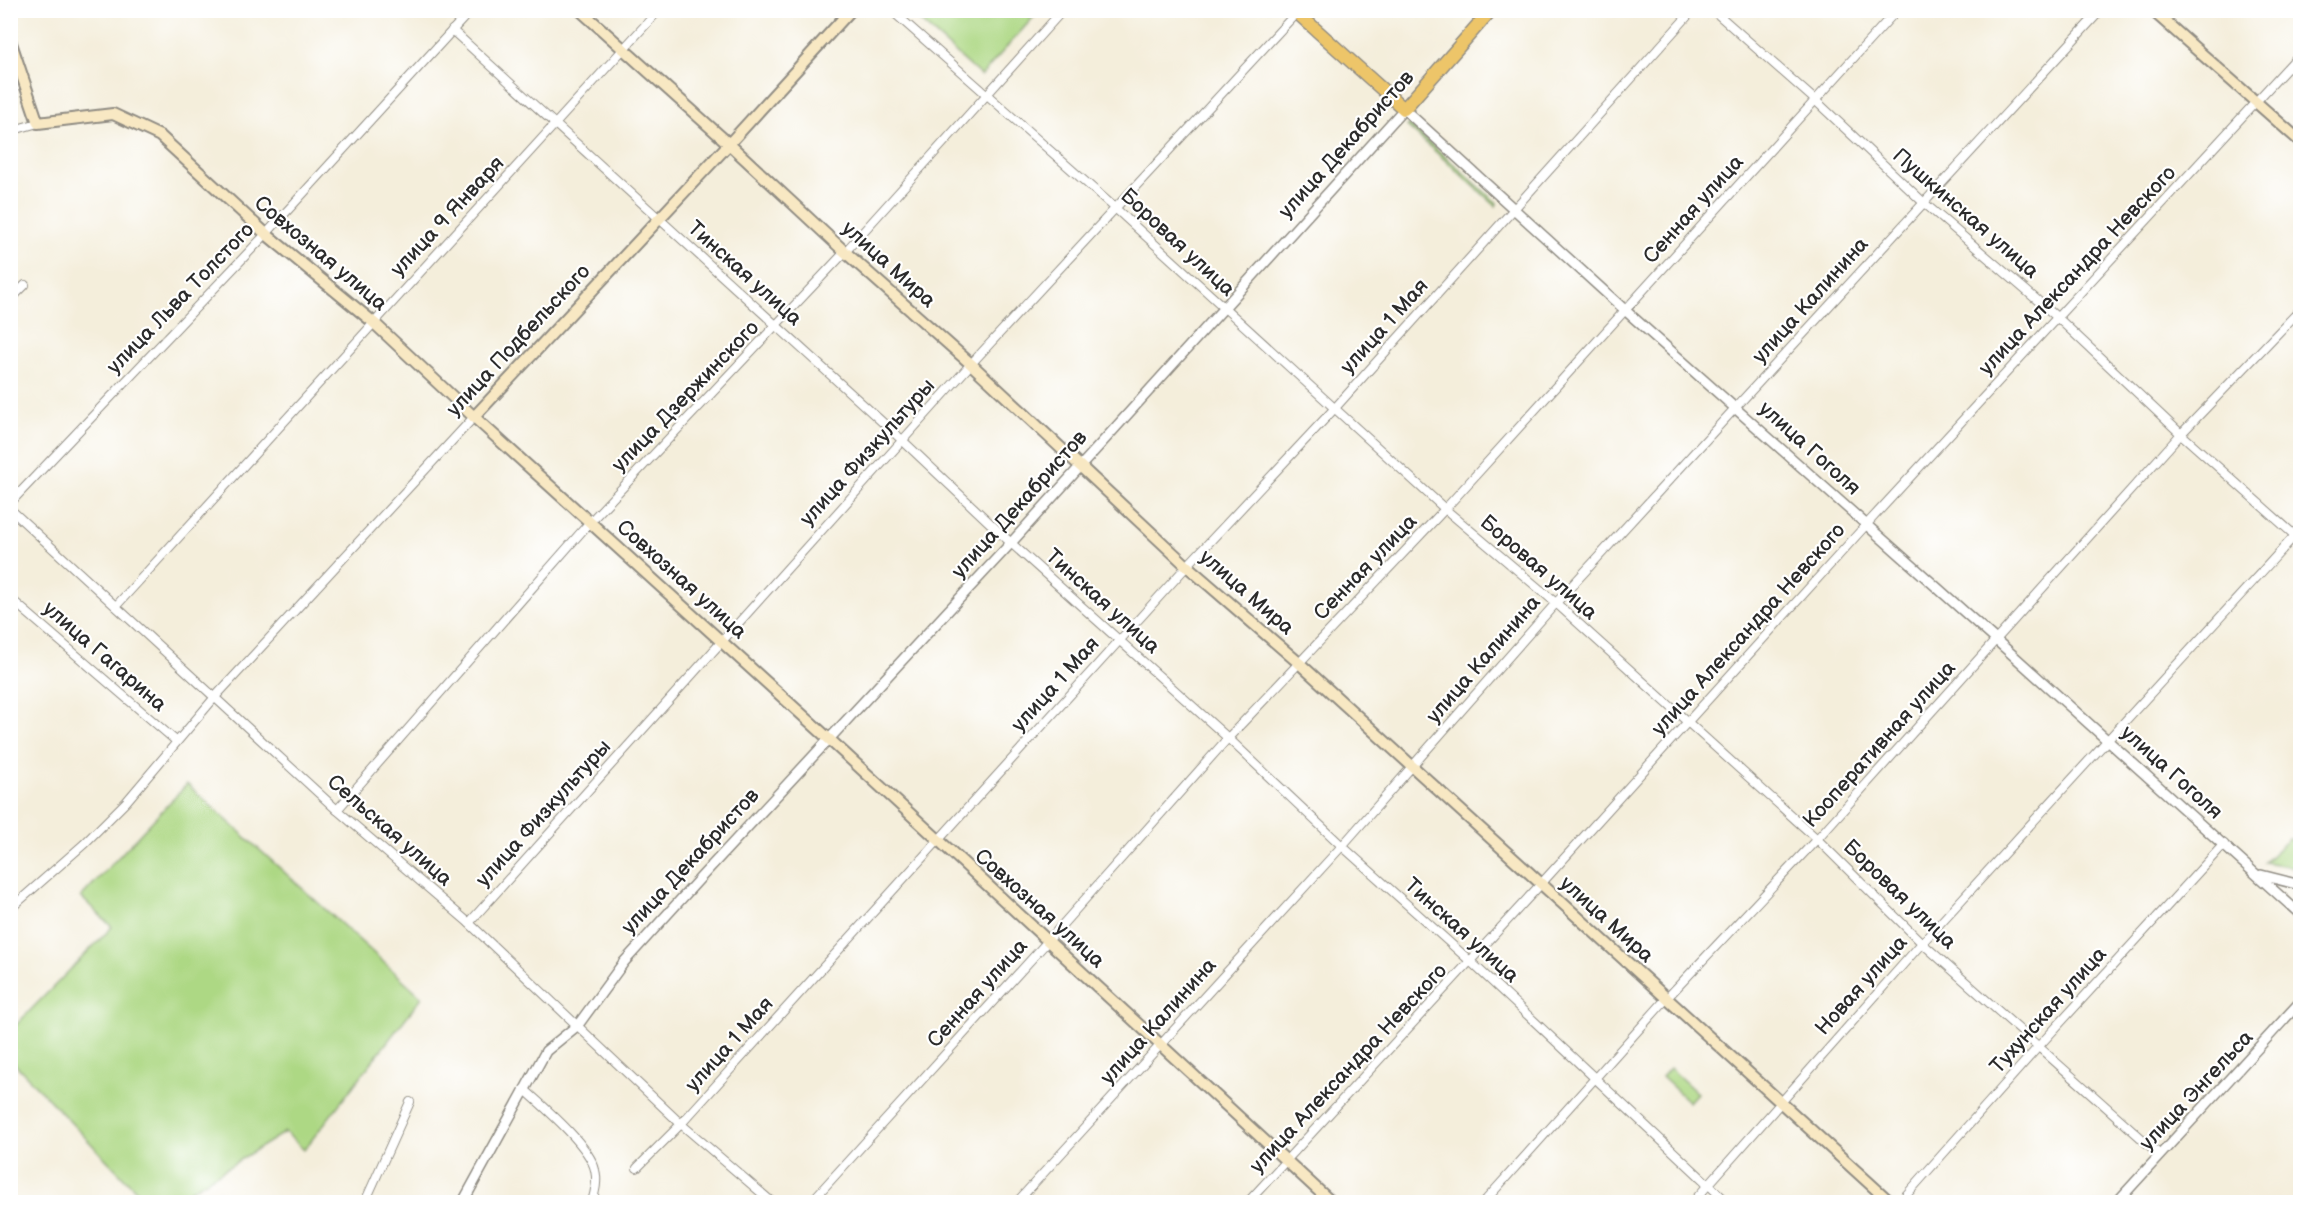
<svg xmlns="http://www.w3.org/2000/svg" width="2311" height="1213" font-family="'Balsamiq Sans',sans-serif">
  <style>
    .green { fill: #add884; stroke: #6c8258; stroke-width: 1.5 }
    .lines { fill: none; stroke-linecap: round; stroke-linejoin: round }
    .minor-casing { stroke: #908c83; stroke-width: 10 }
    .tertiary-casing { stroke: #908c83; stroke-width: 12 }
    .secondary-casing { stroke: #908c83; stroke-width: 14 }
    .primary-casing { stroke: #908c83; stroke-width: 15 }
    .minor { stroke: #fff; stroke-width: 8 }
    .tertiary { stroke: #fff; stroke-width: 9 }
    .secondary { stroke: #f8e8c3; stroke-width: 10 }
    .primary { stroke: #edc569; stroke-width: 12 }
    .labels { text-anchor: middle; stroke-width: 4.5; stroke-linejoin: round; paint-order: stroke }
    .street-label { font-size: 21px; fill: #2b2b2b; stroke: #fff }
  </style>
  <rect width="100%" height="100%" fill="#fff"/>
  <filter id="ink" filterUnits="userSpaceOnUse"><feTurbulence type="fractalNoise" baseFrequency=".0167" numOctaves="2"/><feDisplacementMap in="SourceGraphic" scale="12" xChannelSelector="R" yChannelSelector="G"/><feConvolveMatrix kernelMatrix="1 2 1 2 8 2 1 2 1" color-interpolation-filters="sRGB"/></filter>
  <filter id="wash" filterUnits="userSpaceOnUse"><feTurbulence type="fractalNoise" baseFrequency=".008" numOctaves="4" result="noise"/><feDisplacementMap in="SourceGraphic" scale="24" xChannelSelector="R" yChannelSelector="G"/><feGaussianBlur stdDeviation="1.35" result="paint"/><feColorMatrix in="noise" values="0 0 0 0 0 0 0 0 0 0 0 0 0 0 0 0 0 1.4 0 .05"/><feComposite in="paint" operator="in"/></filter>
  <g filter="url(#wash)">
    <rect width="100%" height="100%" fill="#f4eedb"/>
    <g class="green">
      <polygon points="909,11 1039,11 981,76"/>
      <polygon points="1409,124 1497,203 1496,206 1407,126"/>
      <polygon points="187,784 422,997 304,1150 285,1132 172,1202 147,1202 11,1060 11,1030 112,927 81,897"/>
      <polygon points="2289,839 2300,840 2300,868 2264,862"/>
      <polygon points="1670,1068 1697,1093 1689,1102 1662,1077"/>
    </g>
  </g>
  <g filter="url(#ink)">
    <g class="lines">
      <g class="minor-casing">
        <g id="minor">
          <polyline points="891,10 1115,208 1445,509 1556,603 1817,839 1922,943 2159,1154"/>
          <polyline points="1713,10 1815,100 1923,202 2058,318 2181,434 2300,540"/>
          <polyline points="452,30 902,440 1011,543 1228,738 1342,846 1470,961 1727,1202"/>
          <polyline points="10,131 38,123"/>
          <polyline points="10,300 25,285"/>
          <polyline points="10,503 266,234 471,10"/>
          <polyline points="10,509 337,810 469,923 681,1124 772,1202"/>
          <polyline points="10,598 176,741"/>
          <polyline points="116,606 659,10"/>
          <polyline points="337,810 590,522 845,252 1063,10"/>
          <polyline points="10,909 84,844 126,802 215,697 474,417"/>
          <polyline points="469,923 971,364 1299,10"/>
          <path d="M524,1089C543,1106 590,1146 595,1170C598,1181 595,1192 592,1202"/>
          <polyline points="637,1168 681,1124 1187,566 1335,408 1693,10"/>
          <polyline points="365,1202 410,1102"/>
          <polyline points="811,1202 1047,942 1228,738 1445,509 1897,10"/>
          <polyline points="1017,1202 1342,846 1556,603 2101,10"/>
          <polyline points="1248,1202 1540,885 1866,525 2300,54"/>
          <polyline points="1484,1202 1667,998 1817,839 2181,434 2300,310"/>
          <polyline points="1693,1202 1922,943 2300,530"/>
          <polyline points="1900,1202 2039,1046 2224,844"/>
        </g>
      </g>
      <g class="tertiary-casing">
        <g id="tertiary">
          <polyline points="2261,875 2300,885"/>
          <polyline points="463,1202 546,1051 578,1025 624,962 703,875 1011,543 1404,109 1626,311 2005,648 2300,914"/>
          <polyline points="2117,1202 2300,1002"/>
        </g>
      </g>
      <g class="secondary-casing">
        <g id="secondary">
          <polyline points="580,10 729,144 845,252 971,364 1187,566 1299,663 1890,1202"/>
          <polyline points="2152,10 2300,141"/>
          <polyline points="10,40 38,123 113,114 160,136 266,234 373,322 474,417 830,740 1331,1202"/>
          <polyline points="474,417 729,144 851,10"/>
        </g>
      </g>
      <g class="primary-casing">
        <polyline id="primary" points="1294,10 1404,109 1491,10"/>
      </g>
      <use href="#minor" class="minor"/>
      <use href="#tertiary" class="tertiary"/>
      <use href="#secondary" class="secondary"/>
      <use href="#primary" class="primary"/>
    </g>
  </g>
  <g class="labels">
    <g class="street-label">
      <text transform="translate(1346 144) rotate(-48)" y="7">улица Декабристов</text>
      <text transform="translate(1693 209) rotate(-48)" y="7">Сенная улица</text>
      <text transform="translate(1966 213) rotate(41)" y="7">Пушкинская улица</text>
      <text transform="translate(447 216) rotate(-47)" y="7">улица 9 Января</text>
      <text transform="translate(1178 242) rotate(43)" y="7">Боровая улица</text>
      <text transform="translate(321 253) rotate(40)" y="7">Совхозная улица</text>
      <text transform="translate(889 264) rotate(42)" y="7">улица Мира</text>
      <text transform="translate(2077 270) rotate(-47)" y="7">улица Александра Невского</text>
      <text transform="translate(745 273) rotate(42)" y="7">Тинская улица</text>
      <text transform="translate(180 298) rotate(-46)" y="7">улица Льва Толстого</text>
      <text transform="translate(1810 300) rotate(-48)" y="7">улица Калинина</text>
      <text transform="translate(1384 326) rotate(-48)" y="7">улица 1 Мая</text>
      <text transform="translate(518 340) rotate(-47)" y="7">улица Подбельского</text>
      <text transform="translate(685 396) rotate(-46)" y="7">улица Дзержинского</text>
      <text transform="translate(1810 448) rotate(42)" y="7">улица Гоголя</text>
      <text transform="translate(867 452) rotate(-48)" y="7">улица Физкультуры</text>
      <text transform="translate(1019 504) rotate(-48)" y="7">улица Декабристов</text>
      <text transform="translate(1365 567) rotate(-46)" y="7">Сенная улица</text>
      <text transform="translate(1539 567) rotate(41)" y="7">Боровая улица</text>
      <text transform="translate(682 579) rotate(42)" y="7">Совхозная улица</text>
      <text transform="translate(1247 592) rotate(41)" y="7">улица Мира</text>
      <text transform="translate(1103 601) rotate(42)" y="7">Тинская улица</text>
      <text transform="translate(1748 629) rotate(-48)" y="7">улица Александра Невского</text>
      <text transform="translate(105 656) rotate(41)" y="7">улица Гагарина</text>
      <text transform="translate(1483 659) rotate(-49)" y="7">улица Калинина</text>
      <text transform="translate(1055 684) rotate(-48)" y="7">улица 1 Мая</text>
      <text transform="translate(1879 744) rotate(-48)" y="7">Кооперативная улица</text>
      <text transform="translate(2172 772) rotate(42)" y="7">улица Гоголя</text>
      <text transform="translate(543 813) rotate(-48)" y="7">улица Физкультуры</text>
      <text transform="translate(390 830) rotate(41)" y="7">Сельская улица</text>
      <text transform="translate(690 861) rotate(-47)" y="7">улица Декабристов</text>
      <text transform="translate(1900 894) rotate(44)" y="7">Боровая улица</text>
      <text transform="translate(1040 908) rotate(42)" y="7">Совхозная улица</text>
      <text transform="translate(1607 919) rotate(42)" y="7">улица Мира</text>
      <text transform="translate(1462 930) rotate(42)" y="7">Тинская улица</text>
      <text transform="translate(1861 985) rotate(-48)" y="7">Новая улица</text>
      <text transform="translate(977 993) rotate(-48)" y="7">Сенная улица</text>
      <text transform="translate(2048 1010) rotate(-48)" y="7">Тухунская улица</text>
      <text transform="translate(1158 1021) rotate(-48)" y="7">улица Калинина</text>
      <text transform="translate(729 1044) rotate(-48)" y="7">улица 1 Мая</text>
      <text transform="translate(1348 1068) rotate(-47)" y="7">улица Александра Невского</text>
      <text transform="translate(2196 1090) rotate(-47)" y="7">улица Энгельса</text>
    </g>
  </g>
  <rect width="2311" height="1213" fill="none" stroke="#fff" stroke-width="36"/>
</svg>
